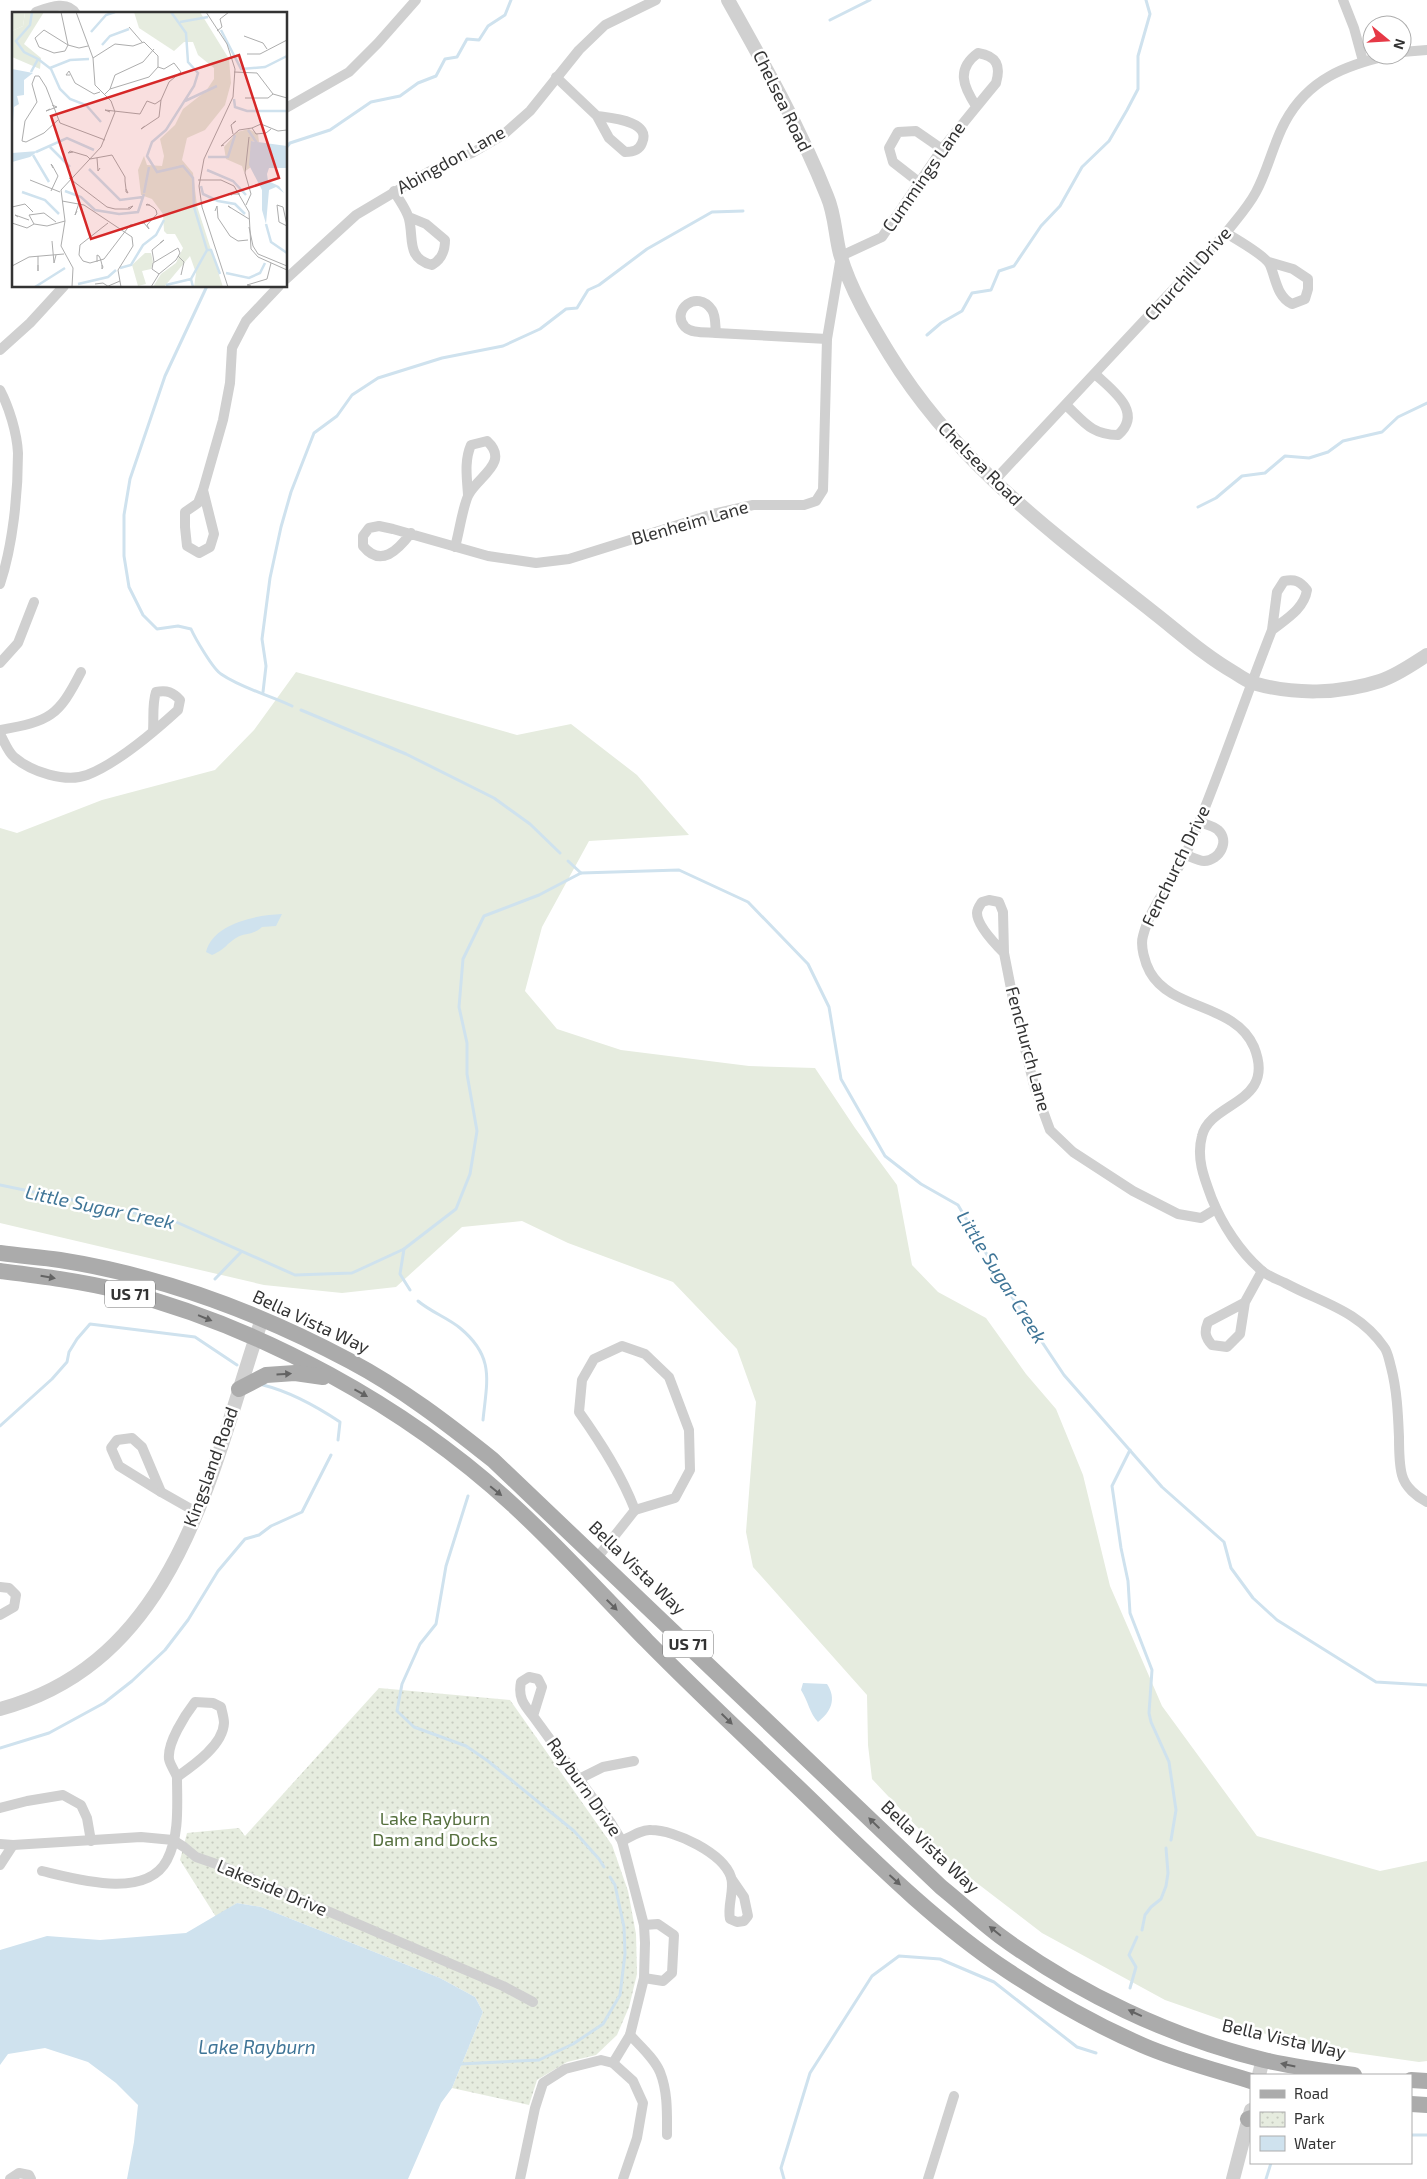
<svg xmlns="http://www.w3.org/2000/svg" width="1427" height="2179" font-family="'Exo 2',sans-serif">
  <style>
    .grass { fill: #e6ecdf }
    .park { fill: url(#park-dots) }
    .water { fill: #cfe2ee }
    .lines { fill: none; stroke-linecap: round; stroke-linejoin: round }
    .stream { stroke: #cfe2ee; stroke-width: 3 }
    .minor { stroke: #d0d0d0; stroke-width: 10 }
    .tertiary { stroke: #d0d0d0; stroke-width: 14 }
    .primary { stroke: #ababab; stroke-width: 16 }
    .oneway { fill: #636363 }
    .labels { text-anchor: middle; stroke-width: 5; stroke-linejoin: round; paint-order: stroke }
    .shield { fill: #fff; stroke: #707070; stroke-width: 1 }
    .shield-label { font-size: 16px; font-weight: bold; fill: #333 }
    .street-label { font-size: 18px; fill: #333; stroke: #fff }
    .park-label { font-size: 18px; fill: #56703f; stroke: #fff }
    .water-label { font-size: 19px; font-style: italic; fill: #3f7597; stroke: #fff }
    .inset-river { fill: none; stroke: #cfe2ee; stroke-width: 2.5 }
    .inset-road { fill: none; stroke: #adadad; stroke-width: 1 }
    .view { fill: #d62828; fill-opacity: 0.15; stroke: #d62828; stroke-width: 2.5 }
    .inset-edge { fill: none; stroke: #333; stroke-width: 2.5 }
  </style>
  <defs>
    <pattern id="park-dots" width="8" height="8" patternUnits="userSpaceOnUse" patternTransform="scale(1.25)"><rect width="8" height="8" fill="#e6ecdf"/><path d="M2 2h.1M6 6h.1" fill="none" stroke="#c6cbc0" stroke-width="1.8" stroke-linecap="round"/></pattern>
  </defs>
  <rect width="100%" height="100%" fill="#fff"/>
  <polygon class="grass" points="296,672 517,735 571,724 637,775 689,835 589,841 542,927 525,991 557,1029 621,1050 749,1066 815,1068 855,1128 897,1185 912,1265 938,1292 986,1318 1026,1374 1056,1409 1083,1475 1110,1586 1162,1706 1257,1836 1380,1871 1427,1861 1427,2061 1419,2062 1335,2050 1254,2031 1165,2000 1042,1933 952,1864 872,1779 868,1745 867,1695 753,1567 746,1532 756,1402 737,1349 673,1282 568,1243 522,1221 462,1227 396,1287 342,1293 264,1285 0,1223 0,828 17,833 102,800 215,770 254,730"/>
  <polygon class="park" points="379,1688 510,1700 612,1845 628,1891 636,1934 637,1974 629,2007 617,2035 596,2055 567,2062 537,2080 529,2105 452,2088 483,2012 475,1997 440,1978 261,1907 237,1903 216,1917 180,1860 187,1833 239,1828 245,1836"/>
  <g class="water">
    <path d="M282,914L276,926L262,927C252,936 245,932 236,938C225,945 226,949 212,955L206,952C213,923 257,915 282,914Z"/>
    <path d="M803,1683L827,1684C837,1699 831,1712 818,1722C810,1714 808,1701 801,1690Z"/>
    <polygon points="237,1903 261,1907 440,1978 475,1997 483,2012 452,2088 441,2103 408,2179 127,2179 134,2142 138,2105 116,2083 88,2062 45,2048 8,2054 0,2065 0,1950 47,1936 100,1940 186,1933"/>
  </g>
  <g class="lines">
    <g class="stream">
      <polyline points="830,20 870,0"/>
      <polyline points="286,148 290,143 330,130 371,102 400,96 418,83 436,76 445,59 457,57 467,39 479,40 488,26 505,15 511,0"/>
      <path d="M207,286L165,376L130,479L124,515V556L129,587L143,615L157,629L178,626L191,629C195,638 213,669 221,674C241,688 269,695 292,706"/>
      <polyline points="927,335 941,323 962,311 972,293 991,290 999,271 1014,266 1041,226 1060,206 1082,167 1109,141 1127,110 1138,89 1138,56 1150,14 1146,0"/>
      <polyline points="1198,507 1216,498 1242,476 1265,473 1285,456 1309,458 1328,452 1343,441 1382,432 1398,417 1427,403"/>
      <polyline points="263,692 266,666 262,639 270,578 281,527 291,492 314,433 337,416 352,395 378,378 442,358 503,346 540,329 566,309 577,308 588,290 599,285 647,249 712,212 743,211"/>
      <polyline points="301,710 406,754 494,798 530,824 560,853"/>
      <polyline points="568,861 581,873"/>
      <polyline points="0,1185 174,1221 295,1275 352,1273 404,1249 456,1209 470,1174 477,1131 467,1074 467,1043 459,1007 463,959 484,916 539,895 581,873 679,870 748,902 808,964 829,1007 841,1079 885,1156 921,1184 958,1205 1010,1294 1064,1375 1162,1487 1224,1542 1231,1568 1253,1598 1277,1620 1376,1682 1427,1685"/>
      <polyline points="404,1249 400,1274 410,1290"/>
      <polyline points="215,1279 241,1252"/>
      <path d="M418,1301C431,1312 448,1318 460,1328C495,1357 487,1380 483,1420"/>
      <path d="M263,1385C291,1392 316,1406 340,1422L338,1440"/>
      <polyline points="0,1426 52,1379 67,1362 69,1352 77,1339 90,1324 195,1337 237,1365"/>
      <polyline points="1130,1450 1112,1486 1121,1548 1128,1581 1130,1613 1152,1670 1149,1713 1151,1722 1169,1762 1176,1810 1171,1840"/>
      <polyline points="468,1496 446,1566 436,1624 420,1644 402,1684 397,1711 414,1727 466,1746 488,1761 574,1831 599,1859 604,1867"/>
      <polyline points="0,1748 49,1733 104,1703 132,1681 165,1650 188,1620 218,1571 245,1539 259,1535 271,1526 302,1512 331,1455"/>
      <polyline points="1142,1930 1145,1915 1151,1907 1161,1899 1166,1886 1168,1873 1166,1848"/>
      <polyline points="1130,1988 1136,1967 1129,1955 1137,1937"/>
      <polyline points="460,2064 539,2060 573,2044 603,2024 620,1995 625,1954 624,1927 615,1885 610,1877"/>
      <polyline points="1411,2135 1427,2135"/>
      <polyline points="784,2179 781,2168 810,2073 872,1976 899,1956 940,1959 994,1982 1077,2047 1096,2053"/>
      <polyline points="1266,2179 1271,2163"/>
    </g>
    <g class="minor">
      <polyline points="1343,0 1354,28 1363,61"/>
      <path d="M36,12C50,7 68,0 76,14"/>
      <polyline points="1402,52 1427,50"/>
      <path d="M556,77L597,116L609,138L625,152C632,152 639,151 642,143C652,121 611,118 597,116"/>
      <polyline points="286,108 349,72 378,43 416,0"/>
      <polyline points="920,183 893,162 889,148 898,132 916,131 942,149"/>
      <path d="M394,191C399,200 407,210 409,219C414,239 406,258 432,265C442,259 445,251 445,240L426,224L409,217"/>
      <path d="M1226,233C1236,239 1266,256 1270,265C1276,279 1277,297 1292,304L1305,299L1308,289V279L1293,269L1269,262"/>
      <polyline points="286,279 356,215 430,171 472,153 503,135 530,111 579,50 605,25 656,0"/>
      <path d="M716,333C707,332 692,334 685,327C670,311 697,288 712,310C716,316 715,326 716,333L827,339"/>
      <polyline points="0,350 30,323 64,286"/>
      <path d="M0,390C9,407 17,433 18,453C18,493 13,545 0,584"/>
      <path d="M1066,405C1084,422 1092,435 1118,435C1144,412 1112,390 1095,374"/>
      <path d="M993,482L1226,233C1236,220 1248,207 1256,192C1268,170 1273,144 1285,122C1308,79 1346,65 1390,55"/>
      <polyline points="203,490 214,534 210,547 199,553 187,546 185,527 185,512 198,503 203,490 223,420 230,383 232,348 246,321 279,286"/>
      <path d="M411,533C398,550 381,568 363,546V536L369,528L379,526L393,529L488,556L536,563L569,559L713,514L753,505H804L816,501L823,490L827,339L841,256L882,237L942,149L996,83C1001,66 997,56 978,53C956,69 963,86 976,106"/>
      <path d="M455,547C459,534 463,504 469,494C479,476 510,462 487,441L471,445C464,461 467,478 468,495"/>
      <path d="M1272,630L1277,592L1284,581C1295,579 1300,581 1307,590C1304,609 1286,619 1272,630C1243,703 1219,777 1188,849C1175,879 1151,904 1143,936C1140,946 1145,963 1150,972C1172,1011 1235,1003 1254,1047C1277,1104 1210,1101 1202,1136C1196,1158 1204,1178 1212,1199C1222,1224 1240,1252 1261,1270C1267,1276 1277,1279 1285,1283C1322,1303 1358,1310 1384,1347C1388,1352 1389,1360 1391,1367C1397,1390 1398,1414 1399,1437C1399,1449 1399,1464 1402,1475C1405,1487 1417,1497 1427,1502"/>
      <polyline points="0,663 18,643 34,602"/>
      <path d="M0,730C50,721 58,717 81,672"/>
      <path d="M0,734C4,741 8,752 14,757C31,772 66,783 87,775C116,764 155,731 178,710L180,700C173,692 167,690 156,692C152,704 154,717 153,731"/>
      <path d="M1186,855C1191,857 1199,861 1204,861C1220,860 1230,841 1218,830C1214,826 1205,824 1200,822"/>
      <path d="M1004,953C996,945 977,925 977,913C977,909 980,905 982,902L989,900L999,902L1003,912L1004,953L1015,1009L1035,1089L1050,1130L1073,1152L1133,1191L1178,1214L1201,1218L1216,1209"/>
      <path d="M1245,1302L1240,1334L1227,1347L1212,1345C1205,1337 1204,1332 1208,1322L1244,1303L1245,1302L1262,1271"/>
      <path d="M622,1346L645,1354L669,1377L689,1430L690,1470L675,1498L635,1510C621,1474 601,1443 579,1412L582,1380L594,1359Z"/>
      <polygon points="132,1438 142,1447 161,1492 119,1466 111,1448 117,1440"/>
      <polyline points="161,1492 198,1513"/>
      <polyline points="597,1558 635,1510"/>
      <polyline points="0,1587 9,1588 16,1595 14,1607 0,1615"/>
      <path d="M195,1702L213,1703L221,1707C222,1712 224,1718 224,1723C223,1745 194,1765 177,1777C175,1771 170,1765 169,1759C167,1743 185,1715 195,1702Z"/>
      <path d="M533,1716C523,1704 518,1697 521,1682L529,1677L538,1679L542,1687L533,1716L611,1823L622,1841L644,1925L645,1943L644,1978L630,2035L613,2063"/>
      <polyline points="579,1779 603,1767 634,1761"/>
      <polyline points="0,1808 27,1801 63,1795 81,1805 87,1818 91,1841"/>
      <path d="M622,1841C630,1837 642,1829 651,1830C675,1830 723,1853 731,1877C735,1890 727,1905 730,1919L737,1922L744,1921L748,1916L744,1897L731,1878"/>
      <polyline points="0,1844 13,1845 141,1837 173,1840 184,1847 196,1857 222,1866 503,1986 533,2002"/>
      <polyline points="0,1865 13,1845"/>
      <path d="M42,1871C76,1879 146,1900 167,1860C180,1835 177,1803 177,1777"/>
      <polyline points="644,1925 658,1924 674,1935 672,1973 663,1981 644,1978"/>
      <path d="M630,2035C640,2046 654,2058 660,2072C668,2092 667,2114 667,2135"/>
      <polyline points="10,2179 19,2173 29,2175 31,2179"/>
      <polyline points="520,2179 535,2108 543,2083 565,2069 601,2060 613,2063 633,2081 643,2103 637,2138 623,2179"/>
      <polyline points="928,2179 954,2096"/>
    </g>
    <g class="tertiary">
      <path d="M728,0C764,64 800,128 827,196C835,214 835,235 840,254C850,289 871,324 890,355C957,464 1054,534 1153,612C1180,633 1205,656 1235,673C1241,677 1247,681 1253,683C1294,695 1340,694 1380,681C1396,676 1413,664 1427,655"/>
      <path d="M0,1709C179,1661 211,1469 262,1319"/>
      <polyline points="1259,2075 1263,2059"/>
      <polyline points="1233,2179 1251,2110"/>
    </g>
    <g class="primary">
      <path d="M0,1253C20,1256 40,1257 60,1260C161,1276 260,1313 350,1361C401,1388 448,1424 493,1460L941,1887C961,1903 980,1921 1000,1936C1078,1993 1170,2037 1264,2060C1294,2067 1324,2071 1354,2075"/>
      <path d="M0,1271C40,1276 81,1281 121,1291C261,1327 407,1407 513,1505C560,1548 603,1596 647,1641C699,1694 753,1744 807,1796C870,1857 934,1922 1008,1971C1050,1999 1096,2025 1142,2045C1176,2060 1215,2070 1251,2081"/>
      <polyline points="239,1389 266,1375 295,1373 323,1377"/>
      <polyline points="1411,2080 1427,2081"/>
      <polyline points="1411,2104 1427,2105"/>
      <polyline points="1248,2119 1251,2118"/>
    </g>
  </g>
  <defs><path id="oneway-solid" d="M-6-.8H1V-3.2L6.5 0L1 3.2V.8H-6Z" transform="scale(1.25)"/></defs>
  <g class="oneway">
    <use href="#oneway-solid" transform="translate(48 1277) rotate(10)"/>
    <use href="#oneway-solid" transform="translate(205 1318) rotate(22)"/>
    <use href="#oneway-solid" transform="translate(284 1374) rotate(-3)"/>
    <use href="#oneway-solid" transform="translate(361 1393) rotate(29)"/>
    <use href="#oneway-solid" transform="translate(496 1491) rotate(39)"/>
    <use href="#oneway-solid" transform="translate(612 1605) rotate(45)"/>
    <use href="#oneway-solid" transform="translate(727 1719) rotate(44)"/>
    <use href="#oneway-solid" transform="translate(874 1823) rotate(-136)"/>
    <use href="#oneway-solid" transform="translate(895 1880) rotate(42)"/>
    <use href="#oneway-solid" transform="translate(995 1931) rotate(-141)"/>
    <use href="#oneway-solid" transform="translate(1135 2013) rotate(-155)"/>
    <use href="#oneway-solid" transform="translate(1288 2065) rotate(-168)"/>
  </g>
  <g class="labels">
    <g class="shield">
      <rect x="105" y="1280.5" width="50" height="27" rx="4"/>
      <rect x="663" y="1630.5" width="50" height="27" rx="4"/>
    </g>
    <g class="shield-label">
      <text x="130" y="1300">US 71</text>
      <text x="688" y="1650">US 71</text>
    </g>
    <g class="street-label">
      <text transform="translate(782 101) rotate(64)" y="6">Chelsea Road</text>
      <text transform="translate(451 160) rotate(-29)" y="6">Abingdon Lane</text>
      <text transform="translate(924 177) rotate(-55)" y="6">Cummings Lane</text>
      <text transform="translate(1188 274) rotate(-48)" y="6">Churchill Drive</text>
      <text transform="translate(980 464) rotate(45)" y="6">Chelsea Road</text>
      <text transform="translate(690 523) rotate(-16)" y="6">Blenheim Lane</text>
      <text transform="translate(1176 866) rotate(-64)" y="6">Fenchurch Drive</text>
      <text transform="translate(1028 1049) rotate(75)" y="6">Fenchurch Lane</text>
      <text transform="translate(311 1322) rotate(25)" y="6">Bella Vista Way</text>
      <text transform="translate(211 1467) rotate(-70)" y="6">Kingsland Road</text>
      <text transform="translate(637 1568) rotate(44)" y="6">Bella Vista Way</text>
      <text transform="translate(584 1787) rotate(55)" y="6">Rayburn Drive</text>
      <text transform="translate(930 1847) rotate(43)" y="6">Bella Vista Way</text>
      <text transform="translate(272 1888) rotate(23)" y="6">Lakeside Drive</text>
      <text transform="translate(1284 2039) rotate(13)" y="6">Bella Vista Way</text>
    </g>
    <g class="park-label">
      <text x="435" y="1825">Lake Rayburn<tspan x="435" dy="21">Dam and Docks</tspan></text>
    </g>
    <g class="water-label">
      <text transform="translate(100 1207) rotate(12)" y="7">Little Sugar Creek</text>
      <text transform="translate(1002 1277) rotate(58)" y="7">Little Sugar Creek</text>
      <text x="257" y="2054">Lake Rayburn</text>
    </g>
  </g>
  <g transform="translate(12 12)">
    <rect width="275" height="275" fill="#fff"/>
    <path d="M0,0H13L11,14L0,19ZM122,0H188L217,47L219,71L213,93L193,118L175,126L170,148L181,161L185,194L211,275H182L184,261L178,244L152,275H141L149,262L164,251L171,236L163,222H155L152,219L151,202L140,187L129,183L126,158L132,144L135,153L150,154L152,144L148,127L163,113L171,97L194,79L202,67V56L186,43L181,30H172L162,39L127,16Z" fill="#e6ecdf"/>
    <path d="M13,0H32L12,32L29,46L28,57L0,45V19L11,14ZM237,117L246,122L247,130L239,129V155L232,160L230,154L214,147L212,135L225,120ZM133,241H139L141,250L139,257L130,259L134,272L126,274L120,253Z" fill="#e6ecdf"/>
    <path d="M0,57L21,61L12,68V83L5,84L7,92L2,95L0,127ZM239,129L275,134V156H257L255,162L256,169L267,174L272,181L264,175L257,178L254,212L250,198V178L237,153ZM26,139L18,145L0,150V141Z" fill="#cfe2ee"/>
    <path class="inset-river" d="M159,0L174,21L176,50L186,61L182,74L154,118L140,130L135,144L145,160L171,154L181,166L182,195L195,238L179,267L181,275M168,10L196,5M209,18L229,57L253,55L275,44M79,20L94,3L103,0M90,33L98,24L117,17M26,47L39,57L48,77L58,87L74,93L89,110M38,56L58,48L77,47M19,60L26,47L12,40L4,29L18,13L20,0M222,87L223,95L235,99H275M173,89L205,74M236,118L245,131M38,135L58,155M24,140L55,126L82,138M21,143L37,170M196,145H216L223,123M77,157L108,188L131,185M195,158L221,169L234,183M189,174L191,182L206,189L223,192L233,202M53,179L69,185L83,198L107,202L126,200L132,182M10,180L33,188L47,202M132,181L137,155M254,212L259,230L275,241M195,238H199L208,262M108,256L119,253L131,233L144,223L152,208M214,261L237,266L248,261L253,251M66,272L96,265L104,258M154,273L179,267M23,275L53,256"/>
    <path class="inset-road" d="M49,0L56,33L67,36L76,34M194,0L215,32L223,57L221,85L192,147L187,174L190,195L216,275M117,15L130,30M32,18L56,33L53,39L42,41L27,35L23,26ZM205,19L210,15L208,7L217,0M232,24L251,31L255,37M235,42H248L275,28M81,46L103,32L121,34L132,30L146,44V55L137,65L98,77L92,83M222,60L245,61L261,82L275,86M58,63H54L57,59L63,71L82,82L88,80M98,77L103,63L131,50L142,37M233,86H256L261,82M38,97L34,99L45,95L40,93M98,100L93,98L128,102L135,89L143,92L149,88L157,70L169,60L162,51L152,57L146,55M46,108L32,121L14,130L10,129L13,109L25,90L20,72L23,64H27L34,75L48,111L93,128M133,114L129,117L147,105L149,88M259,117L254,121L244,122L240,116L249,112L266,119L275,118M221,122L219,113L224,109L221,111M212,133L209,134L227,118L240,116M61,140L56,141L58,139L75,144L78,147L100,143L113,165V169L114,177V180L116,181L114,177M85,146L86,159L88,156M57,166L95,195L103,197H118L121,194L116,196M18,168L48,180M186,168H209L222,174L237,200L239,237L246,245L275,258M39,179L46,164L40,153L39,152L41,156M220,183L216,182H228M50,189L72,193L120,225L121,234L106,258L109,275M234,193L239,182L233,161L237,125M0,195L13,192L21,200M219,196L216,194L237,207M65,199L63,203L67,191M203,199L205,194L206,206L218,224L226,229L236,228M17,203L22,212L35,214L53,209M17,203L32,201L44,210M6,205L3,203L17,208M0,211L15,216L22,212M96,211L68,233L67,243L71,249L78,251L92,247L118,213L132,211L137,217L135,213L145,202L144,198L142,196L139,194L135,192L134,193H138M275,213L271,195L265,193L267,210L275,214M237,215L241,234L246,242L275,254M40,229L42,251L44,243M166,244L172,250L169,263M85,250V243L87,244L88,246L89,249L90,253L91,255L90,257V253M142,250L140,238L152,228L148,231M26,253V259V244M0,254L17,245L52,242M83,272L91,271L97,275M239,274L235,273L255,267L259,251M60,275L61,256L49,234L53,209L49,178L89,135L103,100L99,89L83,73L81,46L64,0M94,275L108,269M139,275L147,262L164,248L168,241L166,236L141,251L140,257L147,262"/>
    <path class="view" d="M227,43L267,166L79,227L39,104Z"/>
    <rect width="275" height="275" class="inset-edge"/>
  </g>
  <rect x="1250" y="2074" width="162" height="90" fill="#ffffff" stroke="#adadad"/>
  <rect x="1260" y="2090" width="25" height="8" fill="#ababab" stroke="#adadad"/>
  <text x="1294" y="2099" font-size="15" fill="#333333">Road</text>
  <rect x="1260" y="2112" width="25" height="15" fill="url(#park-dots)" stroke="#adadad"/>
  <text x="1294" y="2124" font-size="15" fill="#333333">Park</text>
  <rect x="1260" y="2136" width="25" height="15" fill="#cfe2ee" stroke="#adadad"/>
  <text x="1294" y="2149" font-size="15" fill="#333333">Water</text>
  <g transform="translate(1387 40) rotate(108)"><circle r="24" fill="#ffffff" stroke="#adadad"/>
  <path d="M0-4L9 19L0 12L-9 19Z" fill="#e63946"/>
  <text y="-8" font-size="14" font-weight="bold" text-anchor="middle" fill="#333333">N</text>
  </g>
</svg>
